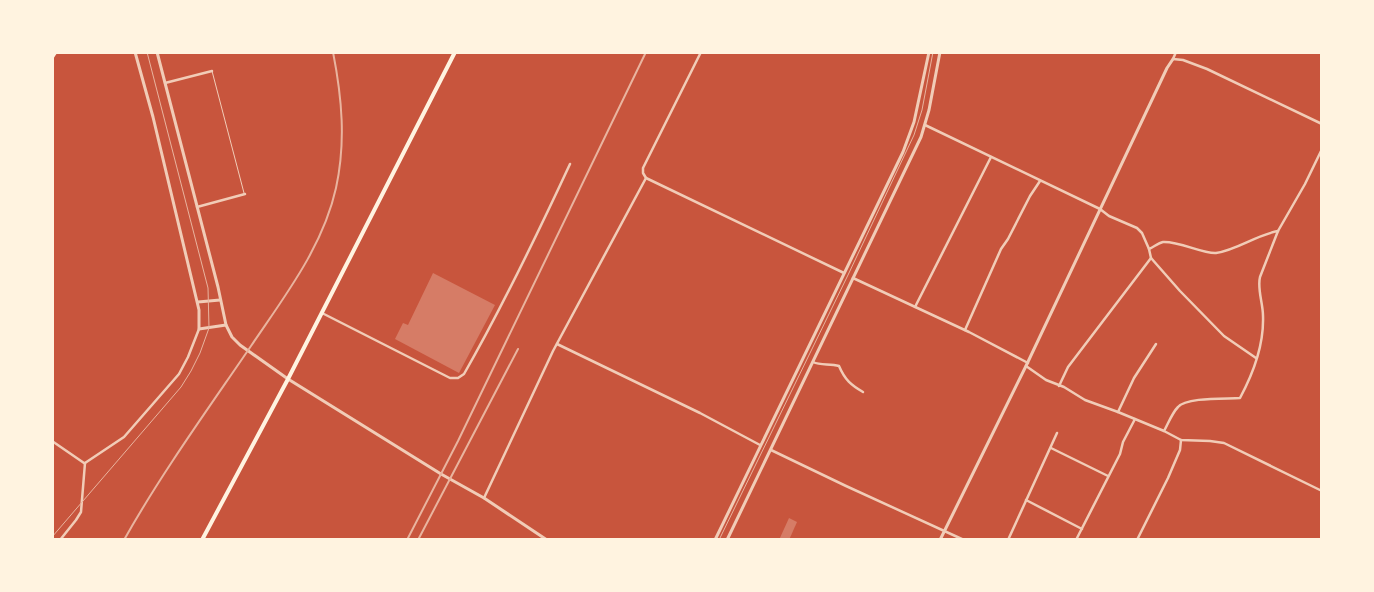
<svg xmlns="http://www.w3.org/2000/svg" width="1374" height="592" font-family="'Fira Sans',sans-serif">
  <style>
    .building { fill: #d67c66 }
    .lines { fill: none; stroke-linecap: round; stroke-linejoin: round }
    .service { stroke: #f1ccb7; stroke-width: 1 }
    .minor { stroke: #f1ccb7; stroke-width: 2.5 }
    .tertiary { stroke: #f1ccb7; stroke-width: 3 }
    .secondary { stroke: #fff3e0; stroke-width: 3 }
    .primary { stroke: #fff3e0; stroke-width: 4 }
    .tram { stroke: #e9b49f; stroke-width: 1 }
    .rail { stroke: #e9b49f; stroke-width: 2 }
  </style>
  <rect width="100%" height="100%" fill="#c8553d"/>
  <g class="building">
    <polygon points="433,273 495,305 459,373 395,339 403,323 408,325"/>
    <polygon points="789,518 797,522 789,540 779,540"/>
  </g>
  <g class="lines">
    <polyline class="service" points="212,71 244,193"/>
    <g class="minor">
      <polyline points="1176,52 1173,59 1183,60 1207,69 1322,124"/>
      <polyline points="165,83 212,71"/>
      <polyline points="925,125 1100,209 1109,216 1137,228 1142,233 1149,249 1151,258 1180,291 1224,336 1256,358"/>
      <polyline points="646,178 844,273"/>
      <polyline points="197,207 245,194"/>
      <path d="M1149,249C1154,247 1158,243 1163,242C1179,241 1203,254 1216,253C1237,250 1256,235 1278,231"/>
      <polyline points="853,278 969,332 1028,363"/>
      <polyline points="915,307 991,157"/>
      <path d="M322,313L450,378H458L464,374C503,306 537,235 570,164"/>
      <polyline points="965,330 1001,249 1008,239 1030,196 1040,181"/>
      <polyline points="557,344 700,413 760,445"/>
      <path d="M813,362C821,366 830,363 839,366C845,380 851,385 863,392"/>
      <polyline points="1026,366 1046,380 1064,387 1085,400 1118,412 1164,431 1181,440 1210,441 1224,443 1322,491"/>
      <polyline points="1059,386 1068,367 1151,258"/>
      <polyline points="1118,412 1134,378 1156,344"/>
      <path d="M1164,431C1168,424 1172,413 1178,407C1186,397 1226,399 1240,398C1253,374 1264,344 1263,316C1263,303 1257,289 1260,277L1278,231L1305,184L1322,149"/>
      <polyline points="52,441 84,463"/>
      <polyline points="1051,448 1108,476"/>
      <polyline points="771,450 846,486 964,540"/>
      <polyline points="85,463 124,437 179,374 188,357 199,329"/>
      <polyline points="484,498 553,351 646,178 643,173 643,168 701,52"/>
      <polyline points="1026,500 1082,529"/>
      <polyline points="60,540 76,520 81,512 85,463"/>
      <polyline points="1008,540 1057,433"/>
      <polyline points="1076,540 1120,454 1123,442 1135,419"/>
      <polyline points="1137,540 1168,478 1180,450 1181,440"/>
    </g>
    <g class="tertiary">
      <polyline points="135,52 153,117 199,310 199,329 226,325"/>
      <polyline points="157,52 218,287 226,325 232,337 240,345 288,379 441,474 484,498 547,540"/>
      <polyline points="198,302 220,300"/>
      <polyline points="715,540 903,152 914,122 929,52"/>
      <polyline points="727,540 921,137 929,110 940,52"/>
      <polyline points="940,540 1026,366 1167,68 1173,59"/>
    </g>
    <polyline class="secondary" points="52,58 56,52"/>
    <polyline class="primary" points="202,540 288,379 455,52"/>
    <g class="tram">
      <polyline points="52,537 181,387 191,371 200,353 209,328 208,288 147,52"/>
      <polyline points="719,540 848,275 914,135 922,110 933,52"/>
    </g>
    <g class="rail">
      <path d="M124,540C161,474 208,409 251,346C284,297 323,247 336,188C346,142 342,98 333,52"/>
      <polyline points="407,540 458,441 646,52"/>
      <polyline points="418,540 518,349"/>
    </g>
  </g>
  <rect width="1374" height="592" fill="none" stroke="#fff3e0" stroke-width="108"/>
</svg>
